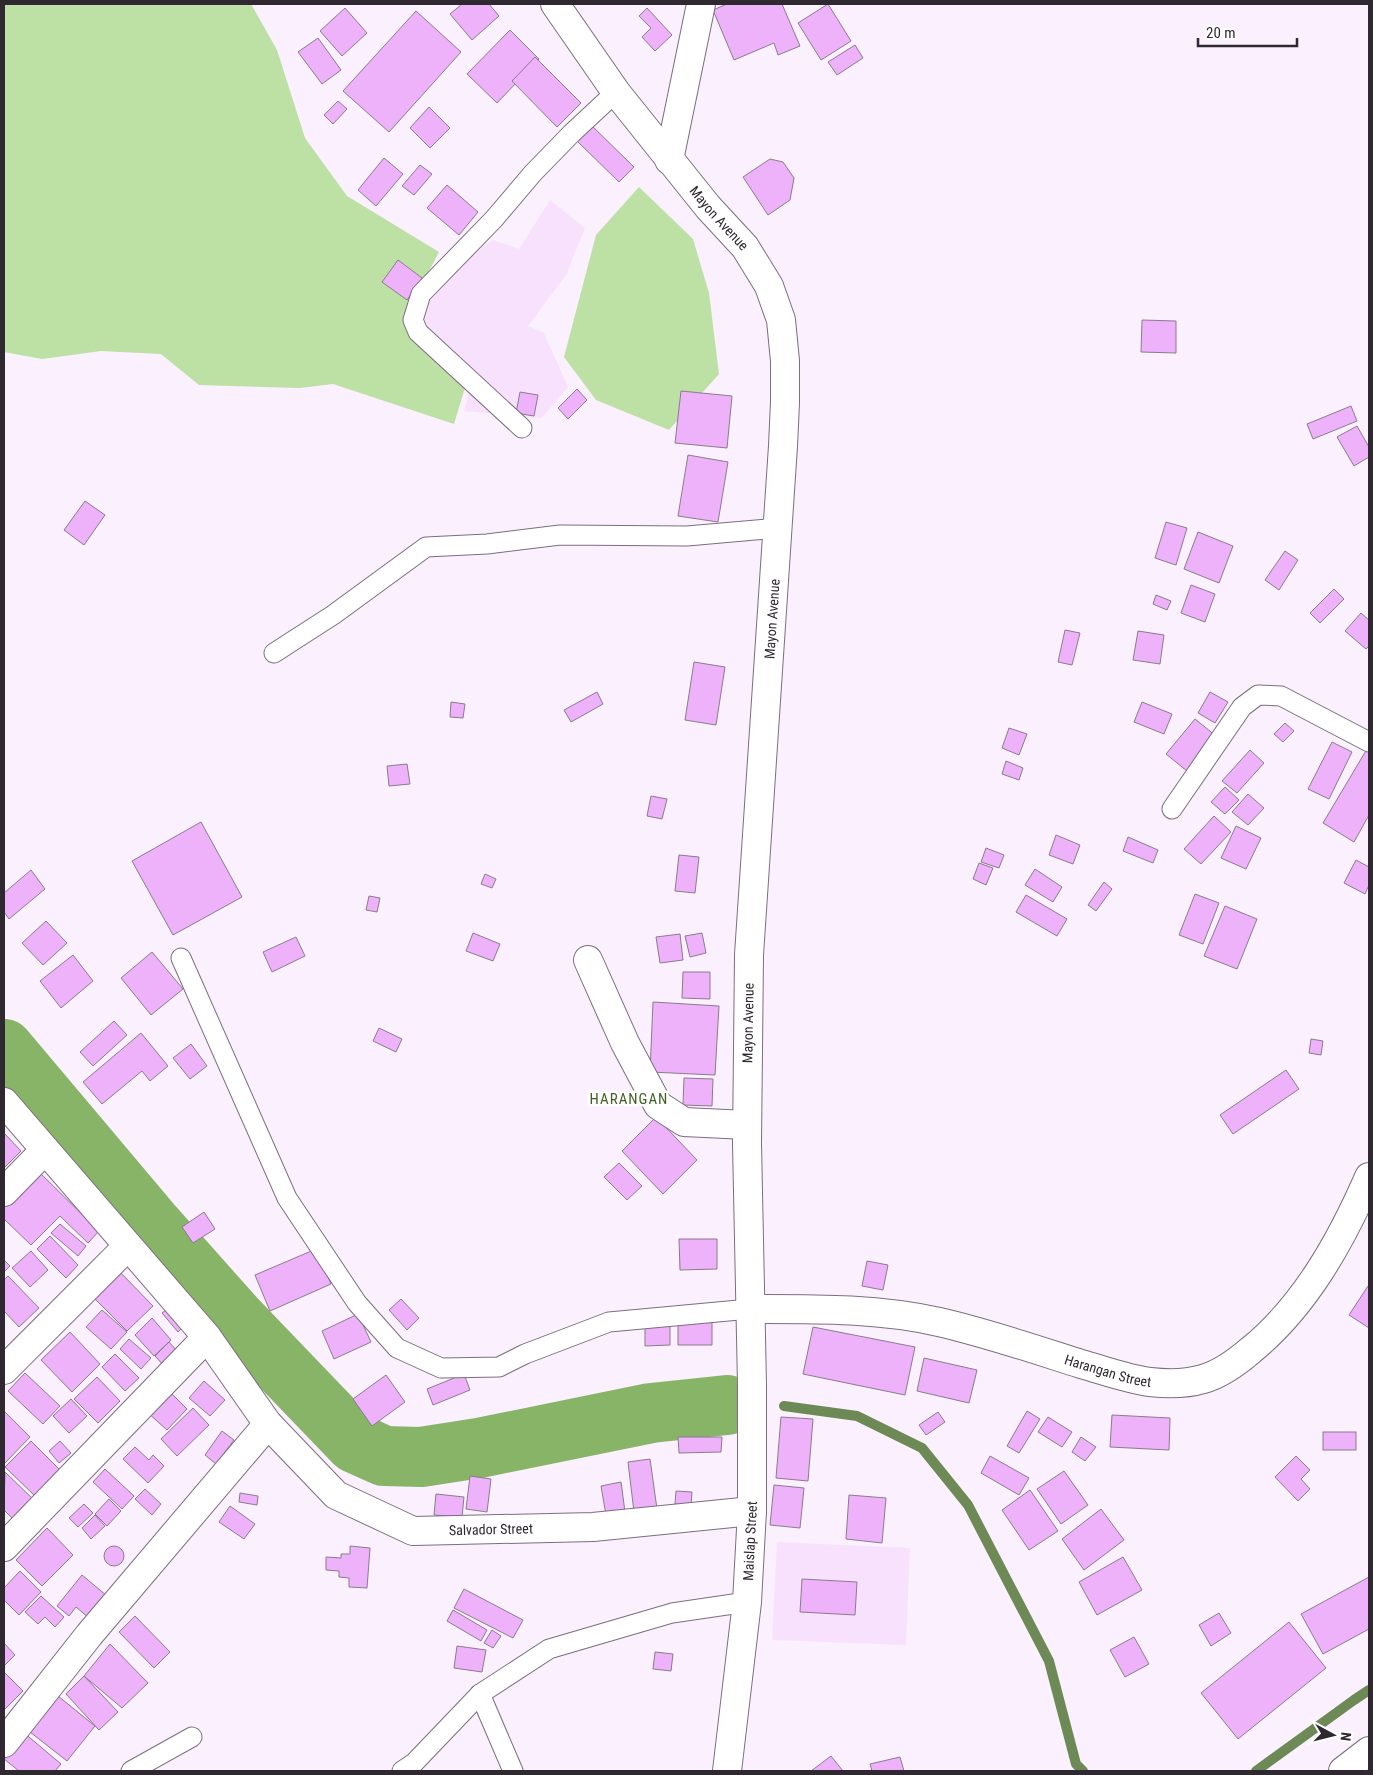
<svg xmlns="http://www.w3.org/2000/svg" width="1373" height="1775" font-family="'Roboto Condensed',sans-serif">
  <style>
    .built { fill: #f8e1fc }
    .green { fill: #bde0a5 }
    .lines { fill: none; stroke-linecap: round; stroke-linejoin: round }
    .stream { stroke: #6d8a56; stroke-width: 10 }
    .river { stroke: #88b467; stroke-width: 60 }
    .building { fill: #edb2f9; stroke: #8b7b8e }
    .service-casing { stroke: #7c6d7f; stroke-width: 21 }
    .minor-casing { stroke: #7c6d7f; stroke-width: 30 }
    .secondary-casing { stroke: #7c6d7f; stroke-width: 30 }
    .service { stroke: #fff; stroke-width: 19 }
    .minor { stroke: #fff; stroke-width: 28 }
    .secondary { stroke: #fff; stroke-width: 28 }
    .labels { text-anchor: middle; stroke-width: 5; stroke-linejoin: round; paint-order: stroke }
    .street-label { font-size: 14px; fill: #2f2830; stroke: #fff }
    .neighbourhood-label { font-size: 15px; letter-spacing: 1px; fill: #3f6122; stroke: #fff }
  </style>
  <rect width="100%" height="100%" fill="#fbf0fd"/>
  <g class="built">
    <polygon points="550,200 585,228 566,275 528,326 544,333 568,387 542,418 464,411 473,377 417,325 442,271 493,240 519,249"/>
    <polygon points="777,1542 910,1548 906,1645 772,1640"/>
  </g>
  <g class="green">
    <polygon points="4,4 251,4 277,50 305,138 347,196 439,252 403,321 467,381 454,424 333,384 300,388 199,385 161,354 101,351 42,359 4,352"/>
    <polygon points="639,187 693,239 709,293 719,374 669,430 596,400 564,357 596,235"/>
  </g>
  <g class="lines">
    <g class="stream">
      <polyline points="784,1406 857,1416 922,1448 968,1505 1049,1661 1076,1764 1083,1771"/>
      <polyline points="1256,1771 1354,1700 1369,1690"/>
    </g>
    <polyline class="river" points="4,1049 154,1227 234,1317 355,1443 384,1456 421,1457 479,1448 651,1413 727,1405"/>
  </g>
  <g class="building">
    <polygon points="462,4 489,4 499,16 472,40 450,14"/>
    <polygon points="727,4 782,4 800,46 778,55 774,43 734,60 713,10"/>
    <polygon points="828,4 851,41 821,60 798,23"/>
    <polygon points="345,8 367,33 342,56 320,31"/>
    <polygon points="647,8 672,35 655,51 642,37 651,28 639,16"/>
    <polygon points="416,11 461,52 389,132 343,91"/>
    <polygon points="510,30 539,59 497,103 467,74"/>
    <polygon points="318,38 341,70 322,84 298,52"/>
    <polygon points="855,45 863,58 837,75 828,62"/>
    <polygon points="535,57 581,103 557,127 512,81"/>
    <polygon points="338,101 347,109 333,124 324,115"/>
    <polygon points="429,107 450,128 430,148 410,128"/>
    <polygon points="589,123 634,167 619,182 575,139"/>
    <polygon points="384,158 403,174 376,206 358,190"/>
    <polygon points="770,159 783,162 794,178 790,200 768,215 743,177"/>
    <polygon points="420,165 432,174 414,195 402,186"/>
    <polygon points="447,185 478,212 459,235 427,208"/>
    <polygon points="398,260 422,278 407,300 382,282"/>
    <polygon points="1142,320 1176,321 1176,353 1141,352"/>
    <polygon points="577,389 587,400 568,419 558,408"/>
    <polygon points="681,391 732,396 727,448 675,443"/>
    <polygon points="520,392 538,395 534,416 516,413"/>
    <polygon points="1351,406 1357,421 1313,439 1307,424"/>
    <polygon points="1357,426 1369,447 1369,457 1354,466 1337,437"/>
    <polygon points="688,455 728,462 718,522 678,516"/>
    <polygon points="85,501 105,515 84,545 64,530"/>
    <polygon points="1166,522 1187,528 1176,565 1155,558"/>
    <polygon points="1198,532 1233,546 1219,583 1184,569"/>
    <polygon points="1285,551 1298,560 1279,590 1265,580"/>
    <polygon points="1191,585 1215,594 1205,622 1181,613"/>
    <polygon points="1334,589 1344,599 1320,623 1310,613"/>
    <polygon points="1156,595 1171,601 1167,610 1153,604"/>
    <polygon points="1361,613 1369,620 1369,646 1366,649 1345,631"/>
    <polygon points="1065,630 1080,633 1072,665 1058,662"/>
    <polygon points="1138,631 1164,635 1160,664 1133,660"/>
    <polygon points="694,662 725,667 716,725 685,720"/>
    <polygon points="597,692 603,704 571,722 564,710"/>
    <polygon points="1210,692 1228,702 1215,723 1198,713"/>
    <polygon points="451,702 465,704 463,718 450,717"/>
    <polygon points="1142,702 1172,714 1164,734 1134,722"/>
    <polygon points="1195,719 1216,736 1187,771 1166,754"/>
    <polygon points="1285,723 1294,731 1283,742 1274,734"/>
    <polygon points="1009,728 1027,734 1019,755 1002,748"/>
    <polygon points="1332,742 1352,752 1329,799 1308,789"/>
    <polygon points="1367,749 1369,750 1369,815 1354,842 1323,823"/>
    <polygon points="1250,750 1264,763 1237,793 1222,781"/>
    <polygon points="1006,761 1023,768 1019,780 1002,774"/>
    <polygon points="407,764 410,784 389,786 387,766"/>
    <polygon points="1225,787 1239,800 1225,814 1211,802"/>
    <polygon points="1248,794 1264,808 1248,825 1232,812"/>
    <polygon points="651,796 667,799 662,819 647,816"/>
    <polygon points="1214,816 1231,832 1201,864 1184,849"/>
    <polygon points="201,822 242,897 173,935 132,861"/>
    <polygon points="1236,826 1261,838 1246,869 1221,858"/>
    <polygon points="1056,835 1080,845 1073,864 1049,855"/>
    <polygon points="1128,837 1158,850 1153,863 1123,851"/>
    <polygon points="986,848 1004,855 999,868 981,862"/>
    <polygon points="679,855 699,857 695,893 675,891"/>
    <polygon points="1356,860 1369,867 1369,885 1365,894 1344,883"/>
    <polygon points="979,863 993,868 986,885 973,879"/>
    <polygon points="1035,869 1062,887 1053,902 1025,885"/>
    <polygon points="31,870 45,889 9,919 4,912 4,893"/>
    <polygon points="485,874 496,879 492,888 481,884"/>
    <polygon points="1104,882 1112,889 1096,911 1088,905"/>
    <polygon points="1195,894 1219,903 1203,944 1179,935"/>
    <polygon points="1026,895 1067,919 1057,936 1016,912"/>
    <polygon points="369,896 380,898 377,912 366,910"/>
    <polygon points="1225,906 1257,919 1237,969 1204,956"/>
    <polygon points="46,921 67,943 43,965 22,943"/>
    <polygon points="473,933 500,944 493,961 466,951"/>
    <polygon points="702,933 706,953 690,957 685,936"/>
    <polygon points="680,934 683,960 660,963 656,937"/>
    <polygon points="296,937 305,956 272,972 263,952"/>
    <polygon points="152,952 183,989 151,1015 121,978"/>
    <polygon points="73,955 93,981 61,1008 40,981"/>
    <polygon points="683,972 710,972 710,999 682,998"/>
    <polygon points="653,1002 719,1006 715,1075 650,1072"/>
    <polygon points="114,1021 127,1035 93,1066 80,1052"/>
    <polygon points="379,1028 402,1039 396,1052 373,1041"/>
    <polygon points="141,1033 168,1066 150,1081 142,1071 102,1104 83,1082"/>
    <polygon points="1311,1039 1323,1041 1321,1055 1309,1053"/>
    <polygon points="191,1044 207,1066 190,1079 173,1058"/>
    <polygon points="1286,1070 1299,1089 1233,1134 1220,1115"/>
    <polygon points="684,1078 713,1079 712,1106 683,1105"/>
    <polygon points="656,1117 697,1160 663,1194 622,1151"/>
    <polygon points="4,1133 21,1151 4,1168"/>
    <polygon points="619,1163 642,1186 627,1200 604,1177"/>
    <polygon points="37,1170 99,1231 88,1243 60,1216 31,1245 4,1219 4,1204"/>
    <polygon points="204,1212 215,1229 193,1243 182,1227"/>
    <polygon points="60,1224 86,1246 78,1256 51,1233"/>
    <polygon points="50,1236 78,1265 66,1278 37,1249"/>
    <polygon points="679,1239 717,1239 717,1269 680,1270"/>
    <polygon points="316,1249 331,1284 270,1311 255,1275"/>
    <polygon points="31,1251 48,1270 30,1287 12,1268"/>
    <polygon points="4,1260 10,1266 4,1272"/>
    <polygon points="867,1261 888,1265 883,1290 862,1286"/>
    <polygon points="118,1270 153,1306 127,1331 92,1296"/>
    <polygon points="8,1276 39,1308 19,1327 4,1311 4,1280"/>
    <polygon points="1368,1286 1369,1287 1369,1328 1349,1315"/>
    <polygon points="401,1299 419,1318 407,1330 389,1310"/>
    <polygon points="171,1306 186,1324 178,1332 162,1313"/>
    <polygon points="102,1310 127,1332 111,1349 86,1327"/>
    <polygon points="358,1314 371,1342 334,1359 322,1331"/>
    <polygon points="152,1318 171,1340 154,1356 135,1335"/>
    <polygon points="712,1322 712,1345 678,1345 678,1323"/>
    <polygon points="645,1323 670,1324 670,1345 645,1346"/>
    <polygon points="813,1327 915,1347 905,1395 803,1374"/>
    <polygon points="70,1332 100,1364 72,1392 41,1360"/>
    <polygon points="129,1339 151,1358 141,1369 120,1349"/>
    <polygon points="169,1342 178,1352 164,1366 155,1356"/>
    <polygon points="115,1354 139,1378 125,1391 102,1367"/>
    <polygon points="924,1358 977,1370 969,1403 917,1391"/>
    <polygon points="25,1373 60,1406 43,1424 8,1391"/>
    <polygon points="464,1374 470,1390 433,1405 427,1389"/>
    <polygon points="386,1375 405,1402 372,1426 353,1399"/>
    <polygon points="97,1377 120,1401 98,1423 74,1399"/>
    <polygon points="204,1381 225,1400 210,1416 189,1398"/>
    <polygon points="168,1390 187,1409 167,1430 147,1412"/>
    <polygon points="71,1399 87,1416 69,1433 53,1416"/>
    <polygon points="193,1408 209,1425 177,1456 161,1439"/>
    <polygon points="4,1411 30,1437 4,1464"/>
    <polygon points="1027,1411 1040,1419 1019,1453 1007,1446"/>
    <polygon points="938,1412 945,1422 926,1435 919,1425"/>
    <polygon points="1112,1415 1170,1418 1169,1450 1110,1447"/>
    <polygon points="781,1417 813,1419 808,1481 776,1478"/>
    <polygon points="1048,1417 1072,1432 1062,1447 1038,1432"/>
    <polygon points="222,1431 234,1440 216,1464 205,1455"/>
    <rect x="1323" y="1432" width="33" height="18"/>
    <polygon points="678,1437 722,1437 721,1452 679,1453"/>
    <polygon points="1081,1437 1096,1447 1085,1461 1072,1452"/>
    <polygon points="31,1441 60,1470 35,1496 5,1467"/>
    <polygon points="60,1441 71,1453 59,1463 49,1451"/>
    <polygon points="135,1447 149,1460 153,1455 164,1466 148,1483 123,1459"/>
    <polygon points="990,1456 1029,1478 1019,1495 981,1473"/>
    <polygon points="1296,1456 1310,1470 1301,1479 1310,1489 1298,1501 1275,1477"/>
    <polygon points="650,1459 657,1509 634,1512 628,1462"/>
    <polygon points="105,1469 134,1496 122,1509 93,1482"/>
    <polygon points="1064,1471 1088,1505 1061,1524 1037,1489"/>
    <polygon points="5,1472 35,1501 15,1521 4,1510"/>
    <polygon points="470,1476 491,1479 487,1512 466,1509"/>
    <polygon points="621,1482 625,1512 606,1515 601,1486"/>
    <polygon points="774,1485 804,1488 800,1528 770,1525"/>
    <polygon points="145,1489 161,1504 152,1515 135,1499"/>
    <polygon points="1030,1490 1058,1531 1029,1550 1002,1510"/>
    <polygon points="676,1491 692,1492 691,1505 675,1504"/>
    <polygon points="240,1493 258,1496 257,1505 239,1502"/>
    <polygon points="436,1494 464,1497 462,1517 434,1515"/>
    <polygon points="849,1495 886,1498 882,1543 846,1539"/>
    <polygon points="109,1499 121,1511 107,1526 95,1514"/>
    <polygon points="84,1504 93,1513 78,1527 69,1518"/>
    <polygon points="230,1506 255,1524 244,1539 219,1522"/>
    <polygon points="1101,1509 1124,1540 1084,1570 1062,1539"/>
    <polygon points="95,1515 105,1526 91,1539 82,1528"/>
    <polygon points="47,1528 73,1555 42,1586 16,1560"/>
    <circle cx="114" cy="1556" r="10"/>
    <polygon points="350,1546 370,1548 367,1588 349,1587 349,1578 339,1577 339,1571 326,1570 326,1557 341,1558 341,1554 350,1554"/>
    <polygon points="1123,1557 1142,1590 1097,1615 1079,1582"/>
    <polygon points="20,1571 41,1592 19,1615 4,1600 4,1588"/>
    <polygon points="82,1575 107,1596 89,1618 76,1607 69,1616 57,1606"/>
    <polygon points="1369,1577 1369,1629 1323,1654 1301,1614"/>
    <polygon points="802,1579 857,1582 855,1615 800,1612"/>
    <polygon points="464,1589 523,1620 513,1638 454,1608"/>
    <polygon points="41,1596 64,1617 55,1627 45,1617 38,1624 25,1612"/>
    <polygon points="453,1610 487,1630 481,1641 447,1621"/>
    <polygon points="1219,1613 1231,1633 1211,1646 1199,1625"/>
    <polygon points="135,1616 170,1652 154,1668 119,1632"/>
    <polygon points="1289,1622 1326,1668 1238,1739 1201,1693"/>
    <polygon points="492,1630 501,1636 493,1648 484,1643"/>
    <polygon points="1134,1637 1149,1664 1125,1677 1110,1650"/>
    <polygon points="4,1643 15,1655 4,1666"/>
    <polygon points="110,1644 148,1683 122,1708 84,1676"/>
    <polygon points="457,1646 486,1650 482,1672 454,1668"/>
    <polygon points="655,1652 673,1654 671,1671 653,1669"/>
    <polygon points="4,1672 23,1691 4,1710"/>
    <polygon points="84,1676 118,1712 99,1730 66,1694"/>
    <polygon points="58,1696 95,1726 67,1761 30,1732"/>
    <polygon points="23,1732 61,1764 55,1771 19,1771 4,1759 4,1756"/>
    <polygon points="831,1756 843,1771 811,1771"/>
    <polygon points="900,1757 904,1771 872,1771 870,1764"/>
  </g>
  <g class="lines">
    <g class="service-casing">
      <g id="service">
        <polyline points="522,428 418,332 413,320 421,294 494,219 533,173 572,133 616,92"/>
        <polyline points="274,653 333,615 426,547 487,544 560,535 687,536 778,528"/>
        <polyline points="1172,809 1242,707 1258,695 1281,696 1369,742"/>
        <polyline points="181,958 287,1198 357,1303 397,1348 441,1368 499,1367 525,1354 609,1322 750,1309"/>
        <polyline points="480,1694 513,1771"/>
        <polyline points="131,1771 192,1737"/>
        <polyline points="402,1771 414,1763 480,1694 549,1649 672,1613 747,1602"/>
      </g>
    </g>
    <g class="minor-casing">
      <g id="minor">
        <polyline points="669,160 701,4"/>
        <polyline points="588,960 625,1043 658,1105 684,1122 747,1125"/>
        <path id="s1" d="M4,1102L207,1337L268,1424L336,1495L413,1531L593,1527L752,1511"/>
        <polyline points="4,1192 45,1150"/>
        <polyline points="4,1370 128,1246"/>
        <polyline points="4,1547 207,1337"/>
        <polyline points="4,1743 89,1635 268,1424"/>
        <polyline points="1343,1771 1369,1751"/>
      </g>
    </g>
    <g class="secondary-casing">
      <g id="secondary">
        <path id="s2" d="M555,4L616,92L708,207L745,247L769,286L781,320L785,361V402L783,446L749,955L747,1143L752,1385V1511L747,1602L727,1771"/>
        <path id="s3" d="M750,1309C813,1309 877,1308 939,1322C987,1333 1034,1349 1081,1364C1103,1370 1126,1379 1150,1382C1167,1384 1186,1384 1203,1379C1221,1374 1237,1362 1251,1350C1305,1306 1341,1241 1369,1177"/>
      </g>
    </g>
    <use href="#service" class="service"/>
    <use href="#minor" class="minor"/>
    <use href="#secondary" class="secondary"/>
  </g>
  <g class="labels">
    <g class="street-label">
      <text dy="5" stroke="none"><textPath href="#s2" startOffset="270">Mayon Avenue</textPath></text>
      <text transform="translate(772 619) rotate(-86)" y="5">Mayon Avenue</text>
      <text transform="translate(748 1023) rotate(-89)" y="5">Mayon Avenue</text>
      <text dy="5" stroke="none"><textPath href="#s3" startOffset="366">Harangan Street</textPath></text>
      <text dy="5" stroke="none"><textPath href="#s1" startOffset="678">Salvador Street</textPath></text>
      <text transform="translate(750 1541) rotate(-87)" y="5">Maislap Street</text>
    </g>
    <g class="neighbourhood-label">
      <text x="629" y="1104">HARANGAN</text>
    </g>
  </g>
  <rect width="1373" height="1775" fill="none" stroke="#2f2830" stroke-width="10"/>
  <g transform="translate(1333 1735) rotate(97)" stroke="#ffffff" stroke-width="4" paint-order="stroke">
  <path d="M0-4L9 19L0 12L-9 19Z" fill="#2f2830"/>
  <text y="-8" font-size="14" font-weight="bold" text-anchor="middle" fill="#2f2830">N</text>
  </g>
  <path d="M1198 38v8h99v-8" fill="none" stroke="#2f2830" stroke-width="2.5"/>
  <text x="1206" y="38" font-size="15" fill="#2f2830" stroke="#ffffff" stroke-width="4" paint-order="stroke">20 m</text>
</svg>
